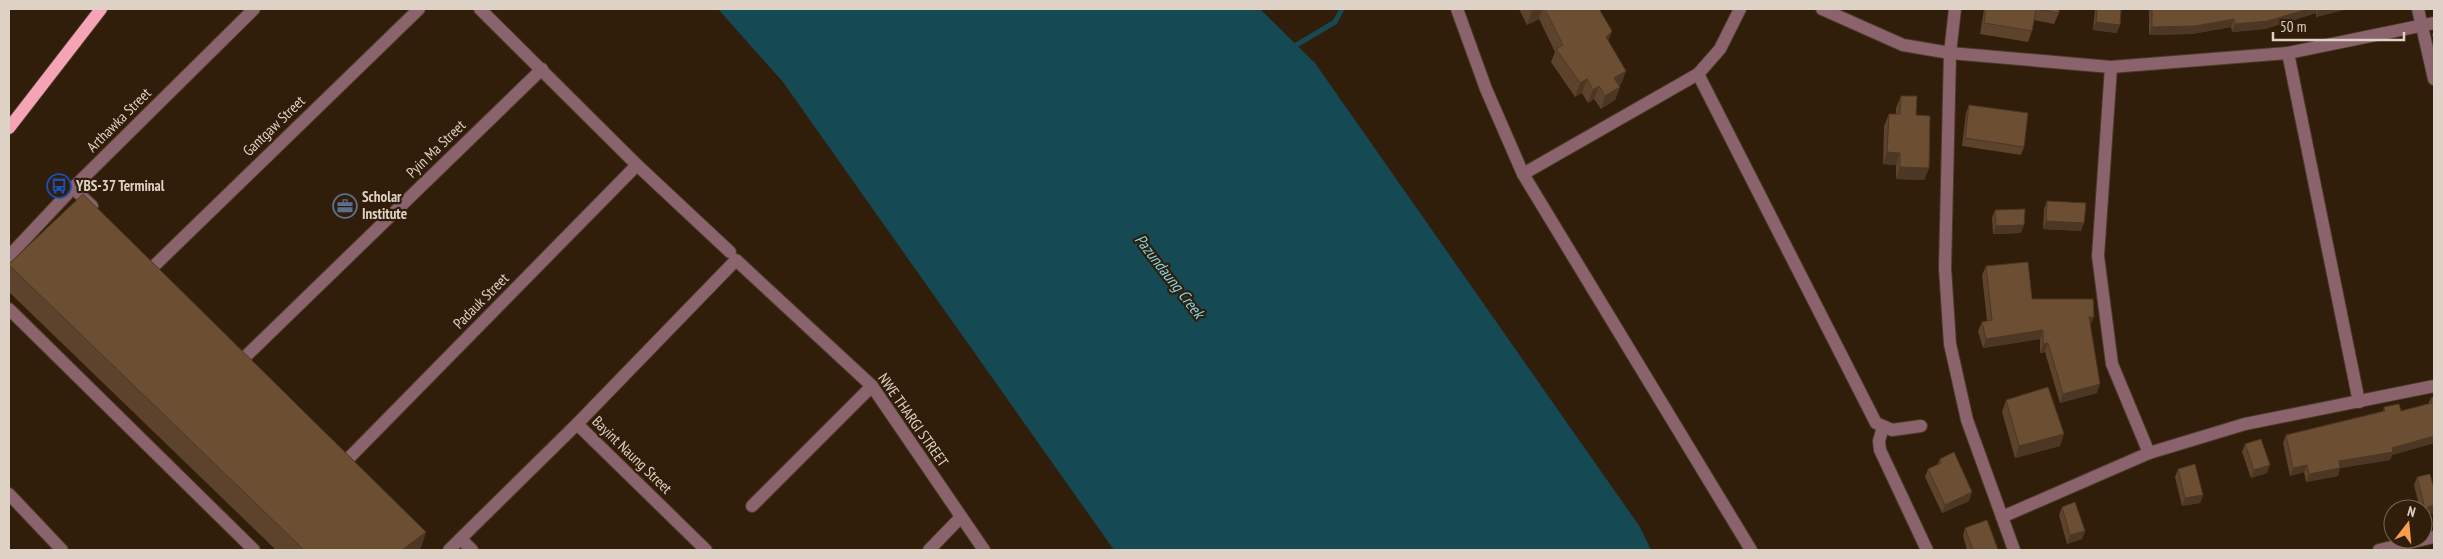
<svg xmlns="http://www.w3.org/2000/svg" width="2443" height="559" font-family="'PT Sans Narrow',sans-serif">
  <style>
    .water { fill: #154954 }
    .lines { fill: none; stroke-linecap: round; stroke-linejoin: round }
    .stream { stroke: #154954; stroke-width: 5 }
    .minor-casing { stroke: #4c3a28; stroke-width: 14 }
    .major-casing { stroke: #4c3a28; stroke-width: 14 }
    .minor { stroke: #8a636c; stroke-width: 12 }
    .major { stroke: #f5a4b6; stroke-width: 12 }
    .wall { fill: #5d432c }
    .shaded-wall { fill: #4c3724 }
    .building { fill: #6c4e33; stroke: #4c3724 }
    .labels { text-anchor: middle; stroke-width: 4.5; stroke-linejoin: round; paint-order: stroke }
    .street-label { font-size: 15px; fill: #ded1c5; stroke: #301d0a }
    .poi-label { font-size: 15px; font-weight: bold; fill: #ded1c5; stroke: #301d0a; text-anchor: start }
    .water-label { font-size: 16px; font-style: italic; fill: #7fd4e8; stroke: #301d0a }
  </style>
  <rect width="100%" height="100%" fill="#301d0a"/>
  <polygon class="water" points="718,9 1260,9 1315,63 1640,527 1651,550 1114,550 783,82"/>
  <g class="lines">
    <polyline class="stream" points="1293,47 1335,22 1342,9"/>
    <g class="minor-casing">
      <g id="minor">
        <polyline points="480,9 637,165 730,252"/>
        <polyline points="1457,9 1486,89 1523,174 1751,550"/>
        <polyline points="1822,9 1903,45 1950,53 2111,67 2288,53 2434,23"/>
        <polyline points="1955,9 1950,53 1945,268 1950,344 1967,420 2014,550"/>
        <polyline points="2418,9 2434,79"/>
        <polyline points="2288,53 2359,402"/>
        <polyline points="2111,67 2098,256 2112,364 2149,453"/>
        <polyline points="1698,74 1876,423 1892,430 1921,426"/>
        <polyline points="1523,174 1698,74 1720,49 1740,9"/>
        <polyline points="73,188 92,206"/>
        <polyline points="9,256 73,188 254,9"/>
        <polyline points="153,267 419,9"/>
        <polyline points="9,309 254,550"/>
        <polyline points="245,357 542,69"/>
        <polyline points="577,424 736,260 872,386 984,550"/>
        <polyline points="1883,427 1879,441 1880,450 1927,550"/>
        <polyline points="348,459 637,165"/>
        <polyline points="9,494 62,550"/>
        <polyline points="752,506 872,386"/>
        <polyline points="2002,517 2149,453 2245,424 2434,386"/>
        <polyline points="461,539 472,550"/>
        <polyline points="449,550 577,424 706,550"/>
        <polyline points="929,550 961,517"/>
        <polyline points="2379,550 2434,537"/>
      </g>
    </g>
    <g class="major-casing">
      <polyline id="major" points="9,128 101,9"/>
    </g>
    <use href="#minor" class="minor"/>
    <use href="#major" class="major"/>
  </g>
  <g class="wall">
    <polygon points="1519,9 1599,9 1612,31 1608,41 1626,71 1621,84 1619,85 1620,87 1615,100 1601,109 1594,99 1588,103 1582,93 1575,97 1551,62 1555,52 1539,19 1527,25"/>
    <polygon points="1984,9 2059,9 2059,13 2054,24 2034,20 2032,31 2028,42 1980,34"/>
    <polygon points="2095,9 2121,9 2117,33 2093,30"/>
    <polygon points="2149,9 2347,9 2316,17 2316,13 2265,29 2232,32 2231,27 2192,34 2149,35"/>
    <polygon points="2434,30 2434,41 2432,35"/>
    <polygon points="1901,96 1916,115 1929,168 1924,180 1896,179 1896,165 1883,164 1884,126 1889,114 1896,114 1896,108"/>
    <polygon points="1969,105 2024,147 2021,155 1962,146 1966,113"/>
    <polygon points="2047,201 2081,231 2043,229 2044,209"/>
    <polygon points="1995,210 2021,233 1993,234 1992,218"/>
    <polygon points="9,264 426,532 420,550 276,550 9,292"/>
    <polygon points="1986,266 2032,299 2090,325 2097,393 2060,403 2045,352 2040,353 2040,339 1983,348 1978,331 1982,322 1987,321 1982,275"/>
    <polygon points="2434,397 2434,443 2392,455 2390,460 2340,468 2338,476 2306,482 2304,472 2290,476 2283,443 2286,435 2383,411 2384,407 2401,411 2428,404 2431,398"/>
    <polygon points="2006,400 2060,446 2015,458 2002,412"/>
    <polygon points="2245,444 2267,473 2251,478 2242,452"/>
    <polygon points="1940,459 1969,501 1942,513 1925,477 1928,469 1937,465"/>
    <polygon points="2178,469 2203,495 2200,503 2182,506 2175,477"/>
    <polygon points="2417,477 2434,489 2434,513 2423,516 2423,509 2420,509 2414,485"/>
    <polygon points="2062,507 2085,531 2082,539 2067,544 2059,515"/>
    <polygon points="1965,528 1998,550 1967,550 1963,536"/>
  </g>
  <g class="shaded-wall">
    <polygon points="1537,9 1542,9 1539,19 1527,25 1532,11"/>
    <polygon points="2308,9 2317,9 2316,13 2265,29 2232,32 2235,24"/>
    <polygon points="2319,9 2347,9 2316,17"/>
    <polygon points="2234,19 2231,27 2192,34 2149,35 2152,27"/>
    <polygon points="2096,22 2120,25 2117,33 2093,30"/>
    <polygon points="1612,31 1607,44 1606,37"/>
    <polygon points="1626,71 1621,84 1610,91 1614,78"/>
    <polygon points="1587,79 1582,93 1575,97 1580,83"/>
    <polygon points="1599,86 1594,99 1588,103 1593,90"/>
    <polygon points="1620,87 1615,100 1601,109 1605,96"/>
    <polygon points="1887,152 1900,153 1896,165 1883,164"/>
    <polygon points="1900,167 1929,168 1924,180 1896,179"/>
    <polygon points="2046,221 2084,223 2081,231 2043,229"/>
    <polygon points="2024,225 2021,233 1993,234 1996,226"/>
    <polygon points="2089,317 2094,317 2090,326"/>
    <polygon points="2043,330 2040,339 1983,348 1986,339"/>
    <polygon points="2048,343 2045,352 2040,353 2043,344"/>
    <polygon points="2100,384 2097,393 2060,403 2063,394"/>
    <polygon points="2064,434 2060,446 2015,458 2019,446"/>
    <polygon points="2434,436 2434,443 2392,455 2390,460 2340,468 2338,476 2306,482 2309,474 2339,461"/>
    <polygon points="2270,465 2267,473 2251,478 2254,470"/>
    <polygon points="2307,465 2304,472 2290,476 2293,468"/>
    <polygon points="1972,492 1969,501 1942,513 1945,505"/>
    <polygon points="2203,495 2200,503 2182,506 2185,498"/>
    <polygon points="2434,505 2434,513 2423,516 2425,508"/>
    <polygon points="2085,531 2082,539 2067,544 2070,535"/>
    <polygon points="426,532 420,550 402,550"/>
  </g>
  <g class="building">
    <polygon points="1531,9 1537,9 1532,11"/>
    <polygon points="1545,9 1599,9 1612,31 1606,37 1626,71 1614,78 1620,87 1605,96 1599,86 1593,90 1587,79 1580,83 1556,49 1563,45"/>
    <polygon points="1986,9 2059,9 2059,13 2036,9 2032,31 1984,23"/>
    <polygon points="2097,9 2121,9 2120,25 2096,22"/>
    <polygon points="2152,9 2308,9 2268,21 2235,24 2234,19 2195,26 2152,27"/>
    <polygon points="1901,96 1917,96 1916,115 1930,116 1929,168 1900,167 1900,153 1887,152 1889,114 1900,114"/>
    <polygon points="1969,105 2028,113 2024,147 1965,138"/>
    <polygon points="83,194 426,532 402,550 304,550 9,265 9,264"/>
    <polygon points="2047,201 2086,203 2084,223 2046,221"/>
    <polygon points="2025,209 2024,225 1996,226 1995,210"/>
    <polygon points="2028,262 2032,299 2093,299 2094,317 2089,317 2100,384 2063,394 2048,343 2043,344 2043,330 1986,339 1982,322 1992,320 1986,266"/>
    <polygon points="2048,387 2064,434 2019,446 2006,400"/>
    <polygon points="2434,397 2434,436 2392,448 2393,452 2339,461 2340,468 2309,474 2307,465 2293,468 2286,435 2385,411 2384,407 2399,404 2401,411 2432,403 2431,398"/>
    <polygon points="2261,439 2270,465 2254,470 2245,444"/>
    <polygon points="1954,452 1972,492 1945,505 1928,469 1941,463 1940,459"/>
    <polygon points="2195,464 2203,495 2185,498 2178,469"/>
    <polygon points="2430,474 2434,489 2434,505 2425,508 2417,477"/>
    <polygon points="2075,502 2085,531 2070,535 2062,507"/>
    <polygon points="1987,520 1998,550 1973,550 1965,528"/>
  </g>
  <defs>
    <g id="bus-ring" transform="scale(1.25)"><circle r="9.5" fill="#301d0a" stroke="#1a4fb4" stroke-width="1.5"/><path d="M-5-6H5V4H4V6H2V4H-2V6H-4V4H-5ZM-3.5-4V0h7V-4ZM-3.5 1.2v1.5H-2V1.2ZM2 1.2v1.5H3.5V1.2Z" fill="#1a4fb4"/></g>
    <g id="office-ring" transform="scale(1.25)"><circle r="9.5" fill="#301d0a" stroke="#5c6f8a" stroke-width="1.5"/><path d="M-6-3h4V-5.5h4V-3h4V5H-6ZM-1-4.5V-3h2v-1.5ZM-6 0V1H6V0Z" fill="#5c6f8a"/></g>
  </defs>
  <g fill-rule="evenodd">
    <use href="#bus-ring" x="59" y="186"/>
    <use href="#office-ring" x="345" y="206"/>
  </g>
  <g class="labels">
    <g class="street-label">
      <text transform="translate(119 120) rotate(-45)" y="5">Arthawka Street</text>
      <text transform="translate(274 126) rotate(-44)" y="5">Gantgaw Street</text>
      <text transform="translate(436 149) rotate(-44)" y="5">Pyin Ma Street</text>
      <text transform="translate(481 301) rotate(-45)" y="5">Padauk Street</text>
      <text transform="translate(913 420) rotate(55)" y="5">NWE THARGI STREET</text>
      <text transform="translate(632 455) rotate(44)" y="5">Bayint Naung Street</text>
    </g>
    <g class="poi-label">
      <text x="76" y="191">YBS-37 Terminal</text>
      <text x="362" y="202">Scholar<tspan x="362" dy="17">Institute</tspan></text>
    </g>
    <g class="water-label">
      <text transform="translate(1170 276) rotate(52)" y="6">Pazundaung Creek</text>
    </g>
  </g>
  <rect width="2443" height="559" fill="none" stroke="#ded1c5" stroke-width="20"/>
  <g transform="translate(2408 524) rotate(16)"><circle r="24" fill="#301d0a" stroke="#766555"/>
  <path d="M0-4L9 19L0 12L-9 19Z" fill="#f9a04d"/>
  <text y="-8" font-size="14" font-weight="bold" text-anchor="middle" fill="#ded1c5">N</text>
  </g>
  <path d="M2273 32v8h131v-8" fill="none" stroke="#ded1c5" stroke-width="2.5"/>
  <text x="2280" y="32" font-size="15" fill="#ded1c5" stroke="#301d0a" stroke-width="4" paint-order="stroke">50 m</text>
</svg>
